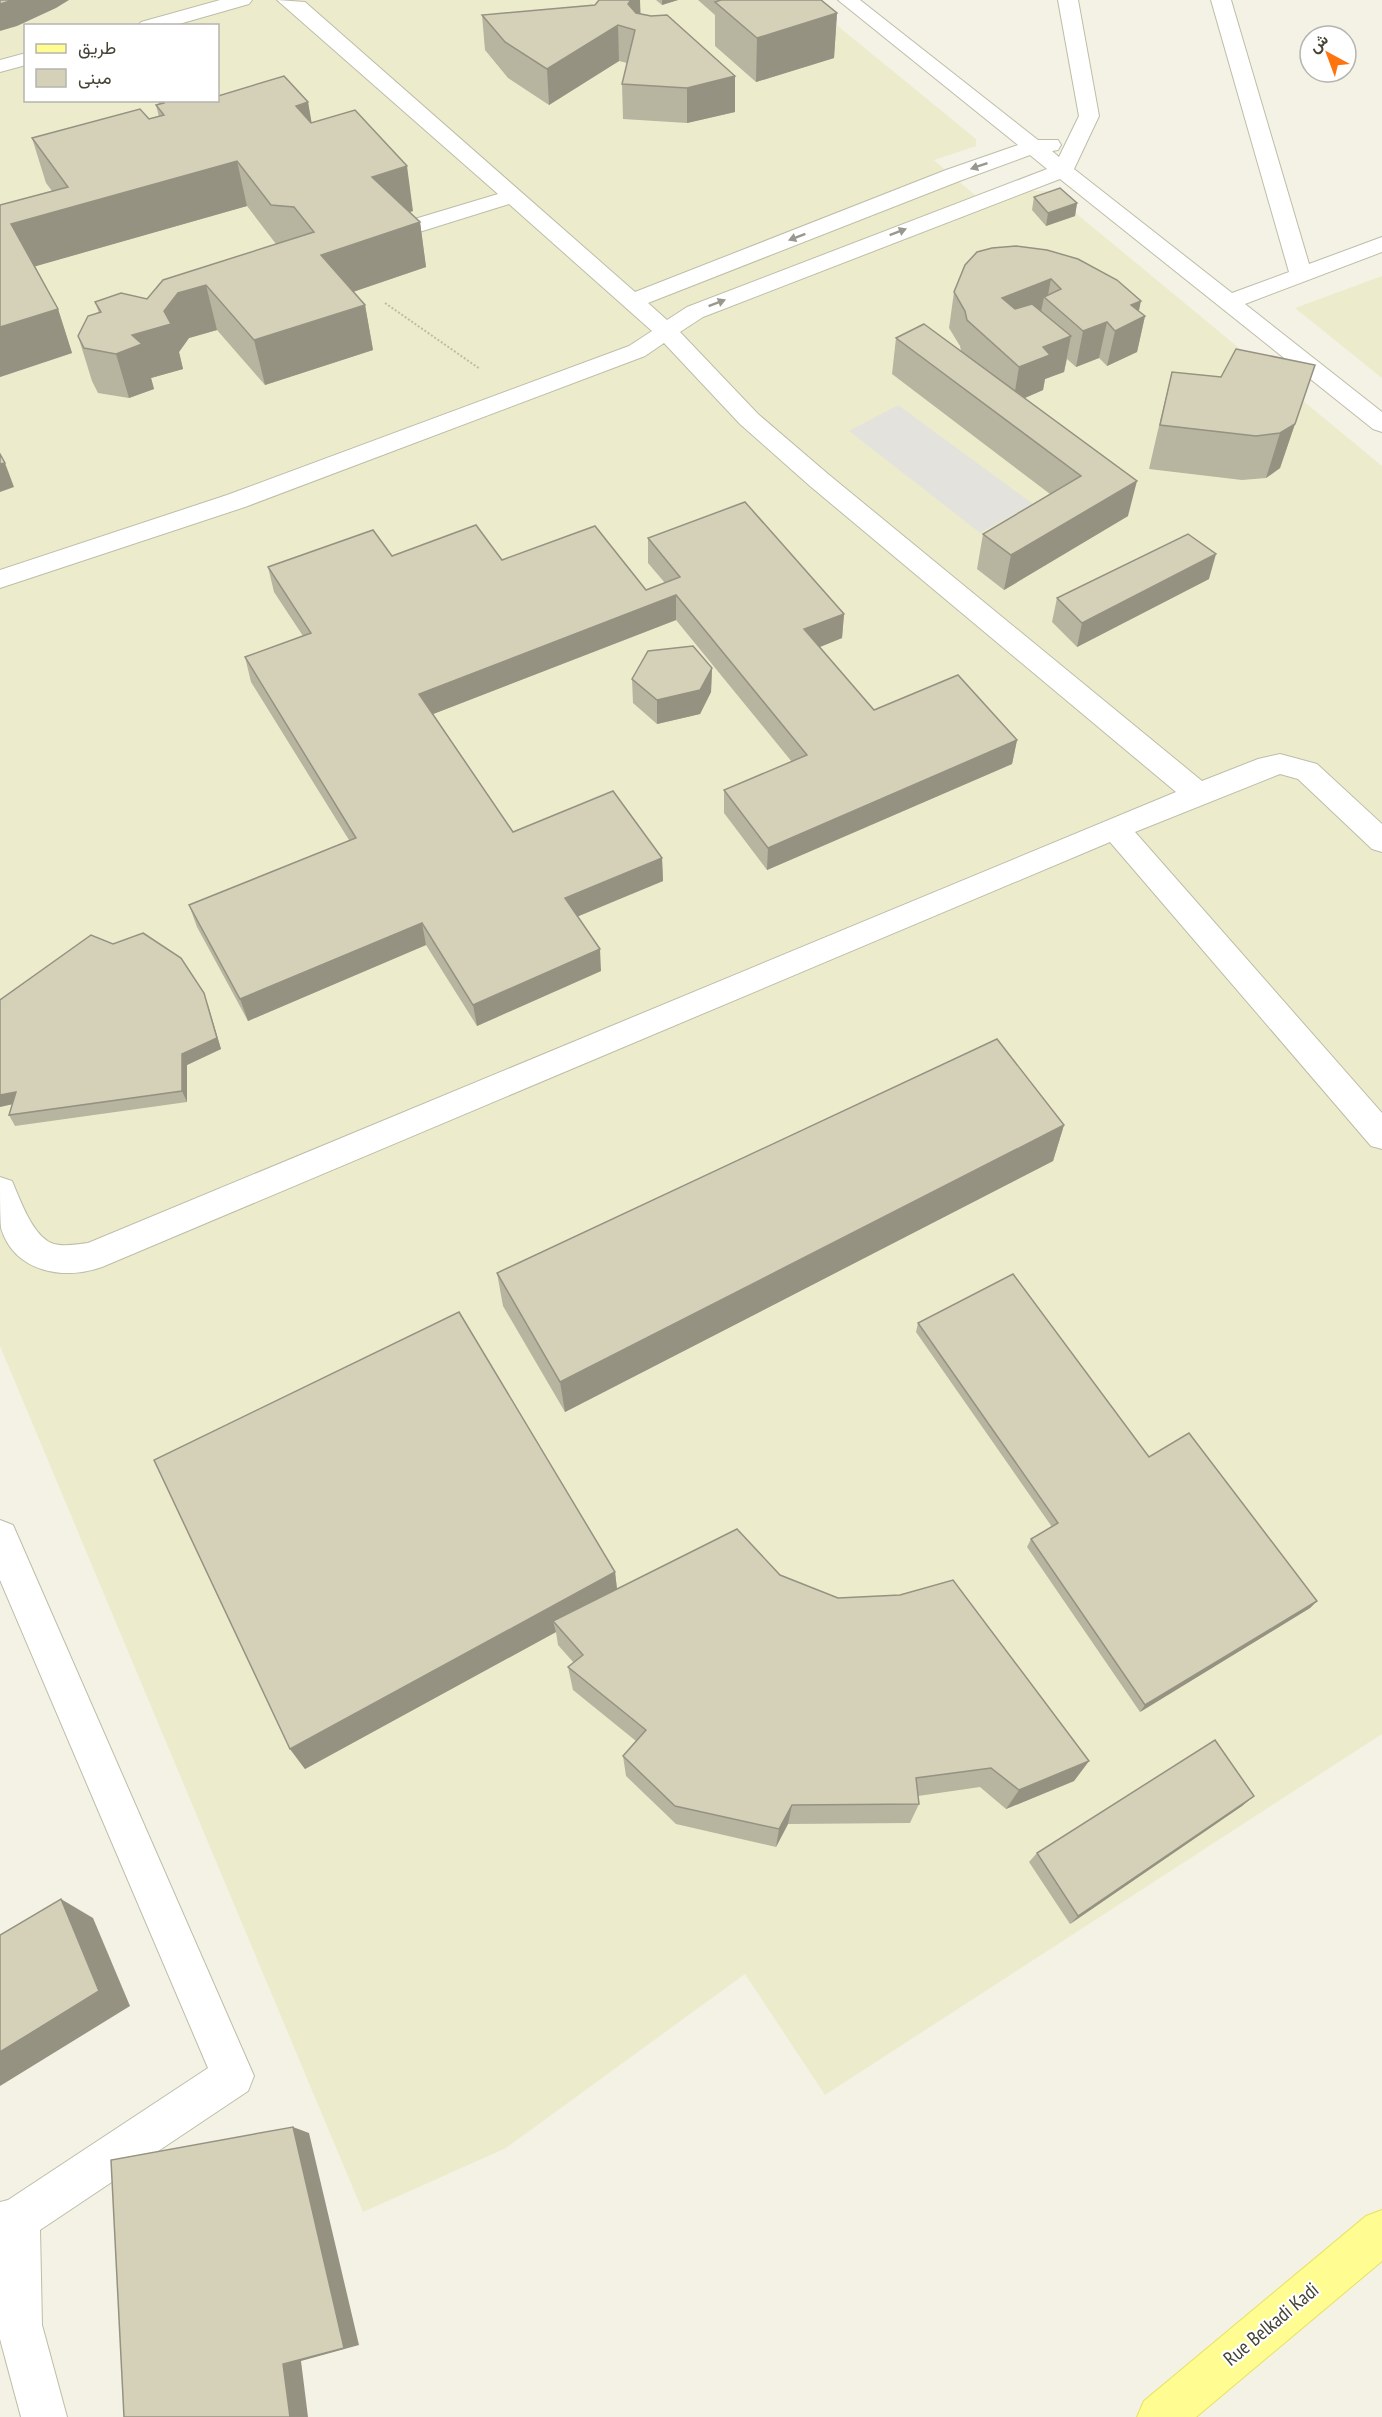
<svg xmlns="http://www.w3.org/2000/svg" width="1382" height="2417" font-family="'PT Sans Narrow',Vazirmatn,sans-serif">
  <style>
    .education { fill: #ececcd; fill-rule: evenodd }
    .parking { fill: #e3e2dd }
    .lines { fill: none; stroke-linecap: round; stroke-linejoin: round }
    .minor-casing { stroke: #bebda7; stroke-width: 2 }
    .major-casing { stroke: #e7e25e; stroke-width: 2 }
    .path { stroke: #c0bd97; stroke-width: 2; stroke-dasharray: 2 2; stroke-linecap: butt }
    .minor { fill: #fff; fill-rule: evenodd }
    .major { fill: #fffd91; fill-rule: evenodd }
    .wall { fill: #b7b49f }
    .shaded-wall { fill: #959282 }
    .building { fill: #d5d1b9; stroke: #959282; stroke-width: 1.5 }
    .oneway { fill: #99988f }
    .labels { text-anchor: middle; stroke-width: 4.5; stroke-linejoin: round; paint-order: stroke }
    .near-street-label { font-size: 20px; fill: #454334; stroke: #fff }
  </style>
  <rect width="100%" height="100%" fill="#f3f2e4"/>
  <g class="education">
    <path d="M0,0H806L976,139V146L934,160L983,202L1029,191H1049L1382,466V1734L825,2095L745,1974L506,2148L363,2212L0,1346ZM26,26H218V100H26Z"/>
    <polygon points="1382,276 1382,378 1295,308"/>
  </g>
  <polygon class="parking" points="898,405 1033,504 980,533 849,431"/>
  <g class="lines">
    <g class="minor-casing">
      <g id="minor">
        <polygon points="220,0 252,0 249,4 172,26 138,26 141,22"/>
        <path d="M277,0L305,2L635,292L946,170L1018,145L838,0H860L1038,140H1058L1061,145L1058,150L1052,151L1059,157L1079,116L1058,0H1078L1099,116L1074,169L1232,293L1289,272L1211,0H1231L1309,264L1382,237V252L1245,304L1382,412V432L1373,429L1060,179L703,317L680,332L758,414L828,474L1202,781L1258,759L1280,754L1317,764L1382,824V852L1372,849L1298,779L1280,774L1135,832L1382,1113V1149L1371,1146L1110,842L102,1267C64,1281 14,1272 1,1228C0,1214 0,1192 0,1177L12,1181C20,1199 33,1238 54,1244C65,1247 77,1244 88,1243L1176,792L810,486L740,424L664,343L645,356L245,507L0,588V570L227,495L629,346L652,331L509,204L384,243L376,245L368,243L365,238L368,233L498,194ZM1030,155L1047,169L687,307L667,320L648,303L962,180Z"/>
        <polygon points="26,53 26,65 0,72 0,60"/>
        <polygon points="0,1520 13,1525 254,2076 248,2091 40,2230 42,2325 67,2417 21,2417 0,2339 0,2202 8,2200 208,2068 0,1580"/>
      </g>
    </g>
    <g class="major-casing">
      <polygon id="major" points="1382,2210 1382,2261 1196,2417 1137,2417 1144,2401 1366,2216"/>
    </g>
    <polyline class="path" points="385,303 480,369"/>
    <use href="#minor" class="minor"/>
    <use href="#major" class="major"/>
  </g>
  <g class="wall">
    <polygon points="640,0 640,14 735,76 735,112 687,123 623,119 622,84 627,63 619,61 549,105 508,78 485,50 482,15 595,5"/>
    <polygon points="656,0 678,0 662,5"/>
    <polygon points="698,0 821,0 837,13 834,58 756,82 715,46 715,15"/>
    <polygon points="158,100 308,102 311,123 413,211 409,212 420,222 426,267 353,292 365,305 373,350 265,385 217,330 189,338 179,352 183,369 151,378 154,389 129,398 98,393 92,381 78,336 99,313 95,302 147,299 276,244 247,206 35,266 58,309 72,353 0,377 52,191 46,183 32,138 149,119 159,117 156,105 159,104"/>
    <polygon points="1034,197 1077,203 1075,216 1046,226 1032,210"/>
    <polygon points="977,252 1139,311 1145,316 1137,352 1107,366 1099,358 1076,367 1067,359 1064,372 1045,379 1043,390 1025,398 1128,516 1004,590 977,569 983,534 1050,494 892,374 896,338 961,351 960,346 949,328 954,292"/>
    <polygon points="1315,365 1280,468 1266,478 1242,480 1149,469 1161,417 1172,372 1221,377"/>
    <polygon points="648,538 844,614 842,638 819,647 874,710 1017,740 1012,764 767,870 724,813 724,790 792,762 676,620 433,714 513,832 662,858 663,881 577,916 601,971 477,1026 426,945 248,1021 197,927 189,905 349,840 251,682 245,657 303,636 274,592 268,567 392,556 502,560 646,590 665,583 648,563"/>
    <polygon points="1209,579 1077,647 1052,622 1057,598"/>
    <polygon points="712,668 711,692 700,714 657,724 633,703 632,679"/>
    <polygon points="208,1005 221,1049 187,1065 187,1102 15,1126 9,1115 12,1104 0,1107"/>
    <polygon points="1064,1125 1053,1161 565,1412 503,1306 497,1273"/>
    <polygon points="918,1323 1149,1457 1317,1601 1310,1608 1140,1712 1027,1547 1031,1539 1052,1527 916,1332"/>
    <polygon points="615,1572 617,1589 780,1575 1089,1761 1074,1781 1006,1809 980,1787 918,1796 919,1804 910,1823 788,1824 776,1847 676,1824 626,1776 623,1756 636,1741 573,1690 568,1667 574,1663 558,1645 556,1632 305,1769 290,1749"/>
    <polygon points="1254,1796 1242,1806 1070,1924 1029,1862 1037,1853"/>
  </g>
  <g class="shaded-wall">
    <polygon points="13,0 69,0 56,8 17,26 0,31 0,4"/>
    <polygon points="631,0 640,0 641,25 628,4"/>
    <polygon points="662,0 678,0 662,5"/>
    <polygon points="837,13 834,58 756,82 757,38"/>
    <polygon points="618,25 619,61 549,105 547,69"/>
    <polygon points="735,76 735,112 687,123 687,88"/>
    <polygon points="308,102 316,147 296,106"/>
    <polygon points="237,161 247,206 26,269 11,224"/>
    <polygon points="407,166 413,211 379,222 372,177"/>
    <polygon points="1077,203 1075,216 1046,226 1048,213"/>
    <polygon points="420,222 426,267 329,300 321,255"/>
    <polygon points="1051,279 1047,300 1044,297 1040,317 996,333 1002,298"/>
    <polygon points="206,285 217,330 189,338 179,352 183,369 151,378 154,389 129,398 116,354 132,335 164,311 178,293"/>
    <polygon points="1141,301 1137,320 1145,316 1137,352 1107,366 1115,331 1131,305"/>
    <polygon points="365,305 373,350 265,385 254,340"/>
    <polygon points="58,309 72,353 0,377 0,327"/>
    <polygon points="1107,322 1099,358 1076,367 1083,331"/>
    <polygon points="1071,336 1064,372 1045,379 1043,390 1013,403 1019,367 1043,347"/>
    <polygon points="1315,365 1280,468 1266,478 1280,433"/>
    <polygon points="5,463 14,487 0,492 0,464"/>
    <polygon points="1137,481 1128,516 1004,590 1011,555"/>
    <polygon points="1216,554 1209,579 1077,647 1082,623"/>
    <polygon points="676,595 676,620 423,718 419,694"/>
    <polygon points="844,614 842,638 803,654 804,629"/>
    <polygon points="712,668 711,692 700,714 657,724 657,700"/>
    <polygon points="1017,740 1012,764 767,870 768,848"/>
    <polygon points="662,858 663,881 567,921 565,898"/>
    <polygon points="422,923 426,945 248,1021 240,999"/>
    <polygon points="600,949 601,971 477,1026 473,1005"/>
    <polygon points="204,993 221,1049 187,1065 187,1102 182,1091 182,1054"/>
    <polygon points="16,1092 22,1102 0,1107 0,1095"/>
    <polygon points="1064,1125 1053,1161 565,1412 560,1382"/>
    <polygon points="615,1572 618,1598 553,1621 556,1632 305,1769 290,1749"/>
    <polygon points="1317,1601 1310,1608 1140,1712 1145,1705"/>
    <polygon points="1089,1761 1074,1781 1006,1809 1019,1790"/>
    <polygon points="1254,1796 1242,1806 1070,1924 1078,1916"/>
    <polygon points="792,1805 788,1824 776,1847 779,1829"/>
    <polygon points="61,1899 93,1918 130,2006 0,2086 0,2052"/>
    <polygon points="293,2127 309,2133 359,2345 301,2361 308,2417 290,2417 283,2364"/>
  </g>
  <g class="building">
    <polygon points="0,0 13,0 0,4"/>
    <polygon points="599,0 631,0 628,4 636,13 651,16 667,15 735,76 687,88 622,84 635,30 618,25 547,69 505,42 482,15 595,5"/>
    <polygon points="721,0 821,0 837,13 757,38 715,2"/>
    <polygon points="284,76 308,102 296,106 311,123 355,110 407,166 372,177 420,222 321,255 365,305 254,340 206,285 178,293 164,311 171,324 132,335 142,344 116,354 84,348 78,336 88,316 101,312 95,302 121,293 147,299 163,280 314,232 294,207 271,205 237,161 11,224 58,309 0,327 0,205 68,187 32,138 140,109 149,119 164,115 156,105 164,103 162,100 218,100 218,96"/>
    <polygon points="1060,188 1077,203 1048,213 1034,197"/>
    <polygon points="1016,246 1047,250 1078,259 1117,280 1141,301 1131,305 1145,316 1115,331 1107,322 1083,331 1044,297 1061,289 1051,279 1002,298 1015,309 1032,304 1071,336 1043,347 1050,355 1019,367 967,320 965,311 954,292 965,265 977,252 992,248"/>
    <polygon points="924,324 1137,481 1011,555 983,534 1081,476 896,338"/>
    <polygon points="1236,349 1315,365 1295,424 1280,433 1256,436 1160,425 1172,372 1221,377"/>
    <polygon points="0,454 5,463 0,464"/>
    <polygon points="745,502 844,614 804,629 874,710 958,675 1017,740 768,848 724,790 807,755 676,595 419,694 513,832 613,791 662,858 565,898 600,949 473,1005 422,923 240,999 189,905 356,838 245,657 311,633 268,567 373,530 392,556 476,525 502,560 595,526 646,590 680,577 648,538"/>
    <polygon points="1188,534 1216,554 1082,623 1057,598"/>
    <polygon points="693,646 712,668 700,690 657,700 632,679 648,651"/>
    <polygon points="143,933 181,958 204,993 217,1038 182,1054 182,1091 9,1115 16,1092 0,1095 0,1000 91,935 113,944"/>
    <polygon points="997,1039 1064,1125 560,1382 497,1273"/>
    <polygon points="1013,1274 1149,1457 1189,1433 1317,1601 1145,1705 1031,1539 1058,1523 918,1323"/>
    <polygon points="459,1312 615,1572 290,1749 154,1460"/>
    <polygon points="737,1529 780,1575 838,1598 900,1595 953,1580 1089,1761 1019,1790 991,1768 916,1778 919,1804 792,1805 779,1829 675,1806 623,1756 646,1730 568,1667 583,1655 553,1621"/>
    <polygon points="1215,1740 1254,1796 1078,1916 1037,1853"/>
    <polygon points="61,1899 99,1991 0,2052 0,1935"/>
    <polygon points="293,2127 344,2348 283,2364 290,2417 124,2417 111,2160"/>
  </g>
  <defs><path id="oneway-solid" d="M-6-.8H1V-3.2L6.5 0L1 3.2V.8H-6Z" transform="scale(1.5)"/></defs>
  <g class="oneway">
    <use href="#oneway-solid" transform="translate(979 166) rotate(161)"/>
    <use href="#oneway-solid" transform="translate(898 232) rotate(-21)"/>
    <use href="#oneway-solid" transform="translate(797 237) rotate(159)"/>
    <use href="#oneway-solid" transform="translate(717 303) rotate(-21)"/>
  </g>
  <g class="labels">
    <g class="near-street-label">
      <text transform="translate(1271 2324) rotate(-40)" y="7">Rue Belkadi Kadi</text>
    </g>
  </g>
  <rect x="24" y="24" width="195" height="78" fill="#ffffff" stroke="#b5b4ae" stroke-width="1.5"/>
  <rect x="36" y="44" width="30" height="9" fill="#fffd91" stroke="#b5b4ae" stroke-width="1.5"/>
  <text x="78" y="54" font-size="18" fill="#454334">طريق</text>
  <rect x="36" y="69" width="30" height="18" fill="#d5d1b9" stroke="#b5b4ae" stroke-width="1.5"/>
  <text x="78" y="84" font-size="18" fill="#454334">مبنى</text>
  <g transform="translate(1328 54) rotate(319)"><circle r="28" fill="#ffffff" stroke="#b5b4ae" stroke-width="1.5"/>
  <path d="M0-4.5L10 22L0 15L-10 22Z" fill="#ff740f"/>
  <text y="-9" font-size="16" font-weight="bold" text-anchor="middle" fill="#454334">ش</text>
  </g>
</svg>
